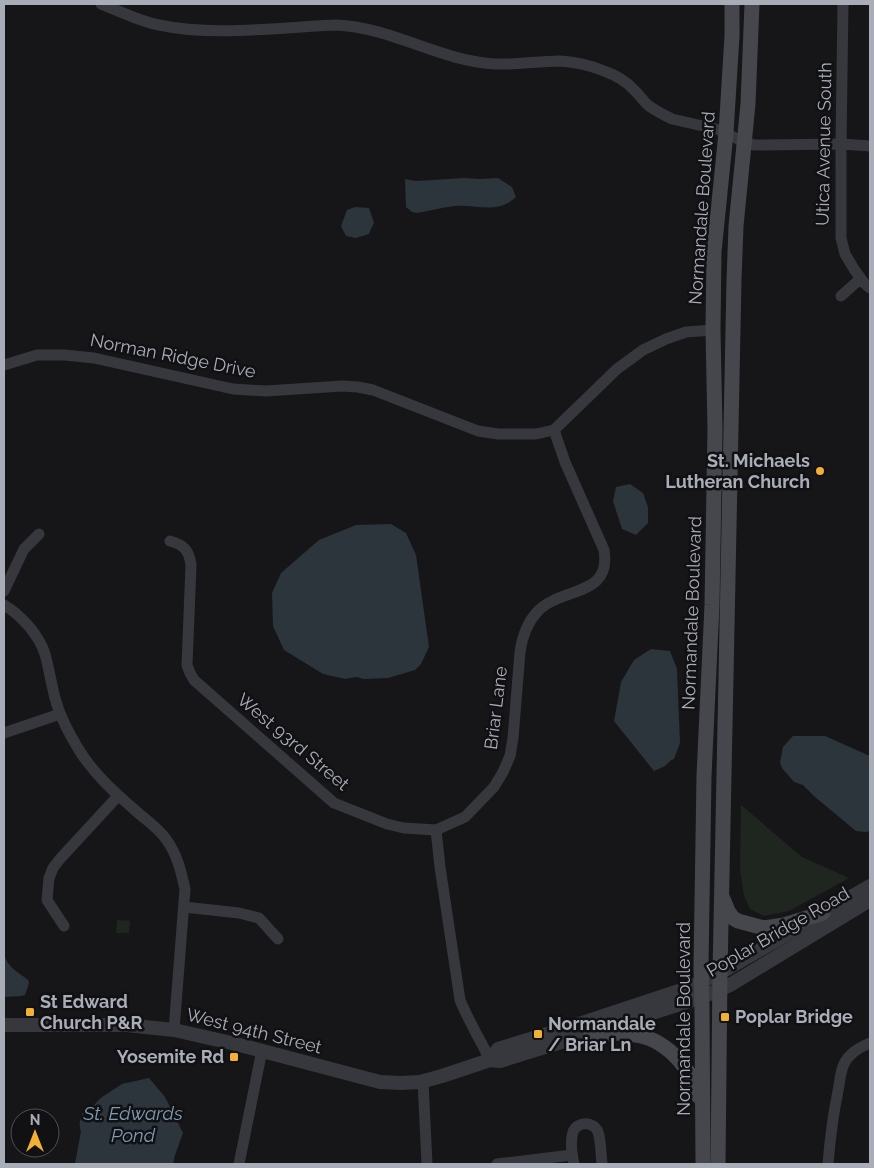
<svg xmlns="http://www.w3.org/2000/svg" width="874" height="1168" font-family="Raleway,sans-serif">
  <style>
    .green { fill: #1e261f }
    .water { fill: #2c353c }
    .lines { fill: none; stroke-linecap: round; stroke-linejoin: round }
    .minor { stroke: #37383d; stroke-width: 11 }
    .tertiary { stroke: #37383d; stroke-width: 14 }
    .secondary { stroke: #45474d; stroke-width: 15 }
    .poi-dot { fill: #f2b134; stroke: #111113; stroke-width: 2 }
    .labels { text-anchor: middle; stroke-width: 5; stroke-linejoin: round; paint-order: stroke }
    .street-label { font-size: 18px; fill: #a8adb8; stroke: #111113 }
    .poi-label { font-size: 18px; font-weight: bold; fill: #a8adb8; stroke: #111113; text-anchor: start }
    .water-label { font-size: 19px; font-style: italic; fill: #7f9bb3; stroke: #111113 }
  </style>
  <rect width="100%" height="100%" fill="#161618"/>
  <g class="green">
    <polygon points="741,805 802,857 849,878 789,911 764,916 750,909 744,896 740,869"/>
    <polygon points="117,920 130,921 129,933 116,933"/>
  </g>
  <g class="water">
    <path d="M464,178L480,179L498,178L512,187L516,197C497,215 478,204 455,206C443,207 429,211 417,213L412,212L406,207L405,179L416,181Z"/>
    <polygon points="355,207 369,208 374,223 370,231 369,234 356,238 346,236 341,226 347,210"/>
    <polygon points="630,484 643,493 648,507 648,523 636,535 622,529 613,501 616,487"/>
    <polygon points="391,524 406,533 416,555 429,647 421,664 415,670 388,678 364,679 356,677 345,679 323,674 284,650 273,626 272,593 281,573 319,540 356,525"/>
    <polygon points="651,649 670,651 677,669 680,743 674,759 671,760 665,766 654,771 614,721 621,682 634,660"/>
    <polygon points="793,736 825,736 870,756 870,831 866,832 856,831 815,797 803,785 794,782 782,768 780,762 783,747"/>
    <path d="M4,954C7,967 18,972 28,980L29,983L25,995L21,996L4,997Z"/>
    <path d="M149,1078L165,1097L183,1133L175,1155L173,1164H75L81,1131C77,1122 83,1114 85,1106L94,1105L102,1097L122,1084Z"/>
  </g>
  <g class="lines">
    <g class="minor">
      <path d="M101,4C120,11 138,21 159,25C215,37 279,27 336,25C391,27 440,61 495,64C517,65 538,61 560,61C575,62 590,65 604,71C615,75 626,81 633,89C639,94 643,101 649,106C656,111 664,115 672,119L716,129L726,133L745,143L755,145L841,144L870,146"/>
      <polyline points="843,4 841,144 841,238 845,254 854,269 864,283 870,288"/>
      <polyline points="841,296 860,279"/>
      <polyline points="4,365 37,355 65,355 94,358 233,389 266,391 342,386 358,387 373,390 478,431 498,434 536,434 554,430 617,369 643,350 666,339 686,332 713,330"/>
      <path d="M170,541C184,545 189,550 191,565L187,665L190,673L194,680L334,803L387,824L404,828L436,830"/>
      <polyline points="4,591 24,549 39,534"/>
      <path d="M4,605C21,615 39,635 45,654C49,668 51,683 55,698C60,717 69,733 79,750C94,774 114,792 136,811C146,820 158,828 166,839C177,854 181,871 185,889L174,1030"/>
      <polyline points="4,733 60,714"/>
      <polyline points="184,907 239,913 259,918 278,939"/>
      <polyline points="64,926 47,900 49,878 53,868 59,860 118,796"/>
      <path d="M490,1060C481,1041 468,1020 460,1000L440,867L436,830L465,817L494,787L503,772L510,756L513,738L520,652C522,638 527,623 537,612C561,586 612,598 604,550L565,462L554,430"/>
      <polyline points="423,1081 427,1164"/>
      <polyline points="239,1164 262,1050"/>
      <polyline points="497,1164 572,1155"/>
      <path d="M574,1164C572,1155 570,1142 573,1132C577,1121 594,1121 598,1132C601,1140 601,1156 602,1164"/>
      <path d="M828,1164C830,1139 833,1115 838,1091C840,1082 840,1072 844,1064C849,1053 860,1047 870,1043"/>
    </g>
    <g class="tertiary">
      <polyline points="4,1025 126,1025 174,1030 236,1044 380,1082 401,1083 420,1082 442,1076 490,1060 500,1061 574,1038 702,997 730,985 870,900"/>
      <polyline points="490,1060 498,1049 570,1027 688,988 720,973 870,886"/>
    </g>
    <g class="secondary">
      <polyline points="723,899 728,911 733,918 738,921 764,928 784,925 823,913"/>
      <path d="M591,1033C631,1033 656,1031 683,1065C691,1075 696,1084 699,1097"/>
      <polyline points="703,1164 702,1010 701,966 704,776 712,605 715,429 713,330 714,252 726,133 732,36 732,4"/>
      <polyline points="718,1164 720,973 734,280 736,226 748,104 752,4"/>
    </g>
  </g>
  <g class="poi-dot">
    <circle cx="820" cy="471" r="5"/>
    <rect x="25" y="1007" width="10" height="10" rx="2.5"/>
    <rect x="720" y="1012" width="10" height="10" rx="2.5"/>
    <rect x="533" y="1029" width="10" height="10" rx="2.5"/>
    <rect x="229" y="1052" width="10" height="10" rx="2.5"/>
  </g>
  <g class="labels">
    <g class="street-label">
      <text transform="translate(824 144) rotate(-89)" y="6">Utica Avenue South</text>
      <text transform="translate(702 208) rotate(-86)" y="6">Normandale Boulevard</text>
      <text transform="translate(173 356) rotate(11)" y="6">Norman Ridge Drive</text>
      <text transform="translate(692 613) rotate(-88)" y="6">Normandale Boulevard</text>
      <text transform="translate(496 708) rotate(-83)" y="6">Briar Lane</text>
      <text transform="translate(293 742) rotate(40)" y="6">West 93rd Street</text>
      <text transform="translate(778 932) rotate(-30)" y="6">Poplar Bridge Road</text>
      <text transform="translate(684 1019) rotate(-90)" y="6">Normandale Boulevard</text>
      <text transform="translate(254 1031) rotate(14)" y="6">West 94th Street</text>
    </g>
    <g class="poi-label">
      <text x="810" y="467" text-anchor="end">St. Michaels<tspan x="810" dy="21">Lutheran Church</tspan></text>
      <text x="40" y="1008">St Edward<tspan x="40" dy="21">Church P&amp;R</tspan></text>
      <text x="735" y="1023">Poplar Bridge</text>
      <text x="548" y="1030">Normandale<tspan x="548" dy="21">/ Briar Ln</tspan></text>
      <text x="224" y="1063" text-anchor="end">Yosemite Rd</text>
    </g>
    <g class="water-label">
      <text x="133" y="1120">St. Edwards<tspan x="133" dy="22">Pond</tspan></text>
    </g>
  </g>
  <rect width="874" height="1168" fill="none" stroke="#a8adb8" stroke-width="10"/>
  <g transform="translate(35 1133)"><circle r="24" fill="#111113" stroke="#4d4f55"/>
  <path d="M0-4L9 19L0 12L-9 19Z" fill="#f2b134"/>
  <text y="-8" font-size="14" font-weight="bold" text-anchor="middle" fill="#a8adb8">N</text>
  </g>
</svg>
